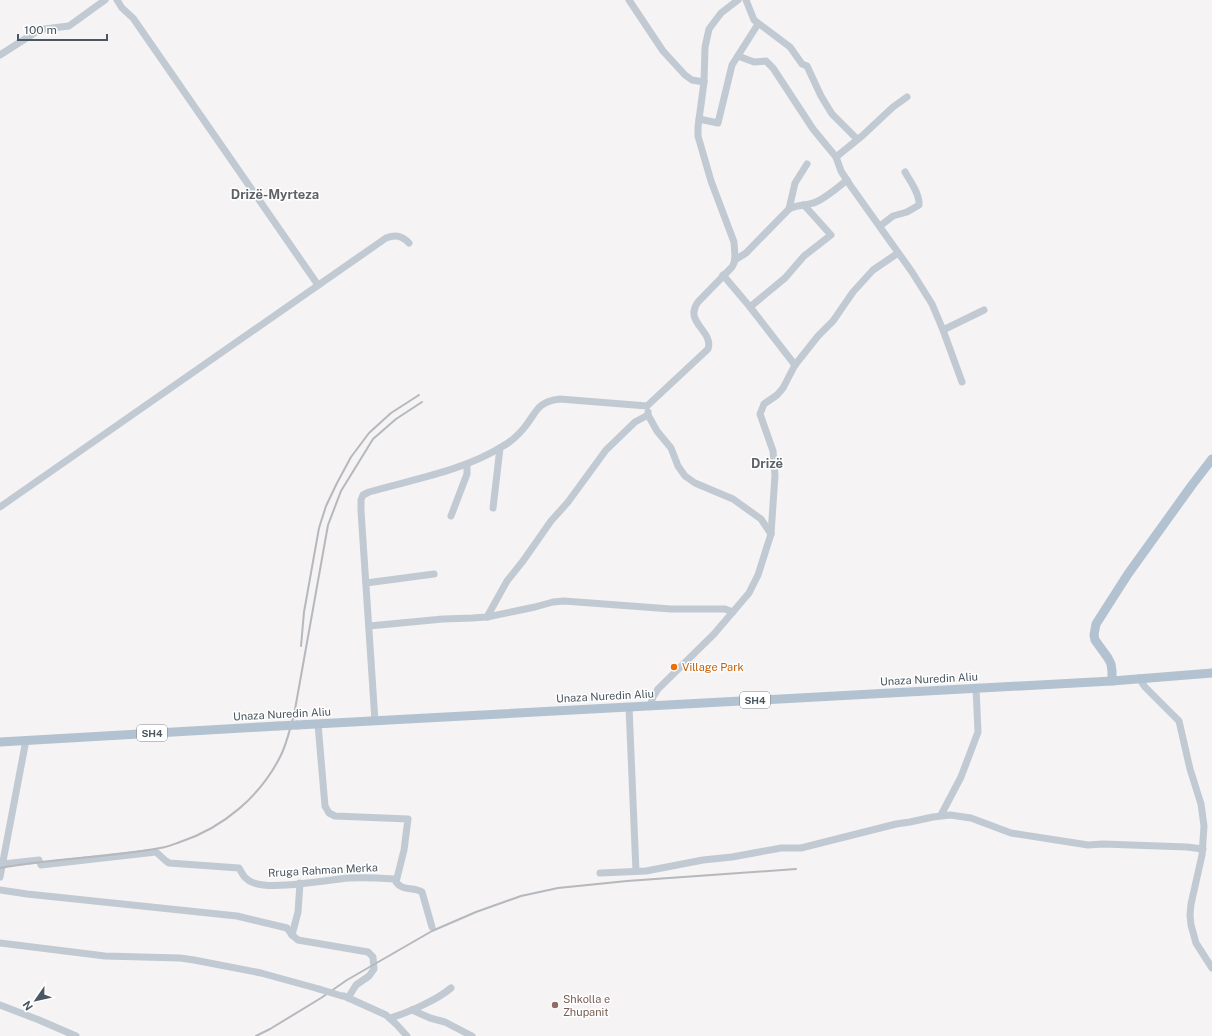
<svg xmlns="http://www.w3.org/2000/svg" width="1212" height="1036" font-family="'Public Sans',sans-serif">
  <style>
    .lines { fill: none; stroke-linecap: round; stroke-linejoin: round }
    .minor { stroke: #c1cad2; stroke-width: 7 }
    .major { stroke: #b3c2d1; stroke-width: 9 }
    .rail { stroke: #b5b8bd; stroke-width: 2 }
    .minor-bridge { stroke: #c1cad2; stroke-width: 7 }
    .major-bridge { stroke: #b3c2d1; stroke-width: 9 }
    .food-dot { fill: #e8710a; stroke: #fff; stroke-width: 1.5 }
    .education-dot { fill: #8d6e63; stroke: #fff; stroke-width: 1.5 }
    .labels { text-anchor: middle; stroke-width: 3; stroke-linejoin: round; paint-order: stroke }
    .shield { fill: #fff; stroke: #808990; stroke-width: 1 }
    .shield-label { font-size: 10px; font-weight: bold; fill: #4a5661 }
    .food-label { font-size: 11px; fill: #c56008; stroke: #fff; text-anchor: start }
    .street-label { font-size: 11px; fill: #4a5661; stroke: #fff }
    .education-label { font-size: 11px; fill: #785e54; stroke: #fff; text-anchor: start }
    .quarter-label { font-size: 13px; font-weight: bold; fill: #5f6368; stroke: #fff }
  </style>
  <rect width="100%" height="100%" fill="#f5f3f3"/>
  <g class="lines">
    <g class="minor">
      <polyline points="117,0 122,8 133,18 318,285"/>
      <polyline points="629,0 663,51 685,75 692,80 704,82"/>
      <polyline points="746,0 754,20 790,47 802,64 807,66 821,96 832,114 857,139"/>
      <polyline points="0,55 36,32 44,29 69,26 105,0"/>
      <polyline points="738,56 754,62 766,61 773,68 813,129 836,157 841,171 850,185 912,272 932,304 943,330 984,310"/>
      <polyline points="699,119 718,123 732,65 758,24"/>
      <polyline points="836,157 862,136 893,107 907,97"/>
      <polyline points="789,209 795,183 807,164"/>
      <path d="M880,226L893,216L907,212L919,205C920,194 910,181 905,172"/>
      <path d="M735,260L746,253L789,209C798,204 807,206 816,202C827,197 837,188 847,180"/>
      <polyline points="723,275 750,307 795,365"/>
      <polyline points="750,307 785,278 804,256 831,235 804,205"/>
      <polyline points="943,330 962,382"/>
      <polyline points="648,412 648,415 657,431 671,448 678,466 685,476 695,483 733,499 761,519 771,534"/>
      <path d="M0,507L386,238C396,234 402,236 409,243"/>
      <polyline points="493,508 500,448"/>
      <polyline points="451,516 467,474 467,464"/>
      <polyline points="366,583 434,574"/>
      <polyline points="487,617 507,581 523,561 551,521 568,502 606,450 635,422 648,415"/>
      <polyline points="369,626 443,619 472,618 487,617 535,607 553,602 564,601 671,609 725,609 733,612"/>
      <polyline points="1139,678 1145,687 1179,721 1190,769 1201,804 1204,826 1202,855 1191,904 1190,915 1191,925 1196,943 1212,968"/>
      <polyline points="650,706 653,697 658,689 714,634 749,593 758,575 771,534 775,475 773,451 760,414 764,404 777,395 783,388 795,365 818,336 833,321 853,292 873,270 898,253"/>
      <polyline points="629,707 636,871"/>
      <path d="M375,721L361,511V500L363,495L369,492C414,479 463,471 503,446C511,442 518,435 524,428C537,412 536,402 560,399L647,406L708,349C714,331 683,322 698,302L732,267L734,263L735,256L734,242L711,181L698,136V127L704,82L705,47L709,29L721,13L738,0"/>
      <path d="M318,724L325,806L329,813L335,816L408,819L404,850L396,882C403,892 413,886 422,892L432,927"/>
      <polyline points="941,815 961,777 978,732 976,688"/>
      <path d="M3,864L39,860L41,865L156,852L166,861L169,863L239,868C243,875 245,880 254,883C275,890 325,880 349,878C365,877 380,878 396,879"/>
      <polyline points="600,873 646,871 703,860 732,857 781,848 801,848 896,824 910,822 933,817 950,815 971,818 1011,833 1088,845 1103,844 1187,847 1203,849"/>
      <polyline points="0,877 26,740"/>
      <polyline points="0,890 27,894 237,916 287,928 292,935 298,940 368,952 373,957 374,969 369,976 356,985 348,998"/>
      <polyline points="292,935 298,912 300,883"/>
      <polyline points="0,943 105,956 180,958 194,960 261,973 319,989"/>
      <polyline points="344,996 386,1015 397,1025 407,1036"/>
      <polyline points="0,1005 39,1020 76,1036"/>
      <polyline points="412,1010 430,1018 445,1022 472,1036"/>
      <path d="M390,1018C407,1013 437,1000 451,988"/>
    </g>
    <g class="major">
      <polyline points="1112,681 1112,671 1111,664 1108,658 1095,640 1094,635 1096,624 1128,574 1192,485 1212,459"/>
      <polyline points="297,725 1112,681 1212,673"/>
      <polyline points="0,742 278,726"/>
    </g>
    <g class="rail">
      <polyline points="301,646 304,612 319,528 326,506 337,483 351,457 369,433 391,413 419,395"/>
      <path d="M0,868C53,858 107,858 160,848C167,847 174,844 180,842C223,828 261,796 281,755C287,743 290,728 294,715L328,525L341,491L373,439L396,419L422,402"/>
      <polyline points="256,1036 270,1029 321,998 347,980 432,931 476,912 521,896 558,888 627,881 796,869"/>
    </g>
    <polyline class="minor-bridge" points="319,989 342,996"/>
    <polyline class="major-bridge" points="278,726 297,725"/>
  </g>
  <circle class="food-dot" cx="674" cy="667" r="4"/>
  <circle class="education-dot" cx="555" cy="1005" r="4"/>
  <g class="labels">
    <g class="shield">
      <rect x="740" y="692" width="30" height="16" rx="3"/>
      <rect x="137" y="725" width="30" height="16" rx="3"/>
    </g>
    <g class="shield-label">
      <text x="755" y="704">SH4</text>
      <text x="152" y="737">SH4</text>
    </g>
    <g class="food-label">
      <text x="682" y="671">Village Park</text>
    </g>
    <g class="street-label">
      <text transform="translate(929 679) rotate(-3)" y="4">Unaza Nuredin Aliu</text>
      <text transform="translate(605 696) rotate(-3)" y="4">Unaza Nuredin Aliu</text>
      <text transform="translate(282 714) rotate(-3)" y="4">Unaza Nuredin Aliu</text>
      <text transform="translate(323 870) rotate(-3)" y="4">Rruga Rahman Merka</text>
    </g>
    <g class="education-label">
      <text x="563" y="1003">Shkolla e<tspan x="563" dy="13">Zhupanit</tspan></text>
    </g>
    <g class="quarter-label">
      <text x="275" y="199">Drizë-Myrteza</text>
      <text x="767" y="468">Drizë</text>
    </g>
  </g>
  <g transform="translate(36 1000) rotate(236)" stroke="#ffffff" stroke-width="3" paint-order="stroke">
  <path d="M0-3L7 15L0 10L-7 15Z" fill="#4a5661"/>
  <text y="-6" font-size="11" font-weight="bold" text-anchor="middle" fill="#4a5661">N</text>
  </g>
  <path d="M18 34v6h89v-6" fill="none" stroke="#4a5661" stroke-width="2"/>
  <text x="24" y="34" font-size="12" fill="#4a5661" stroke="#ffffff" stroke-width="3" paint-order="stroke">100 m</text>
</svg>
